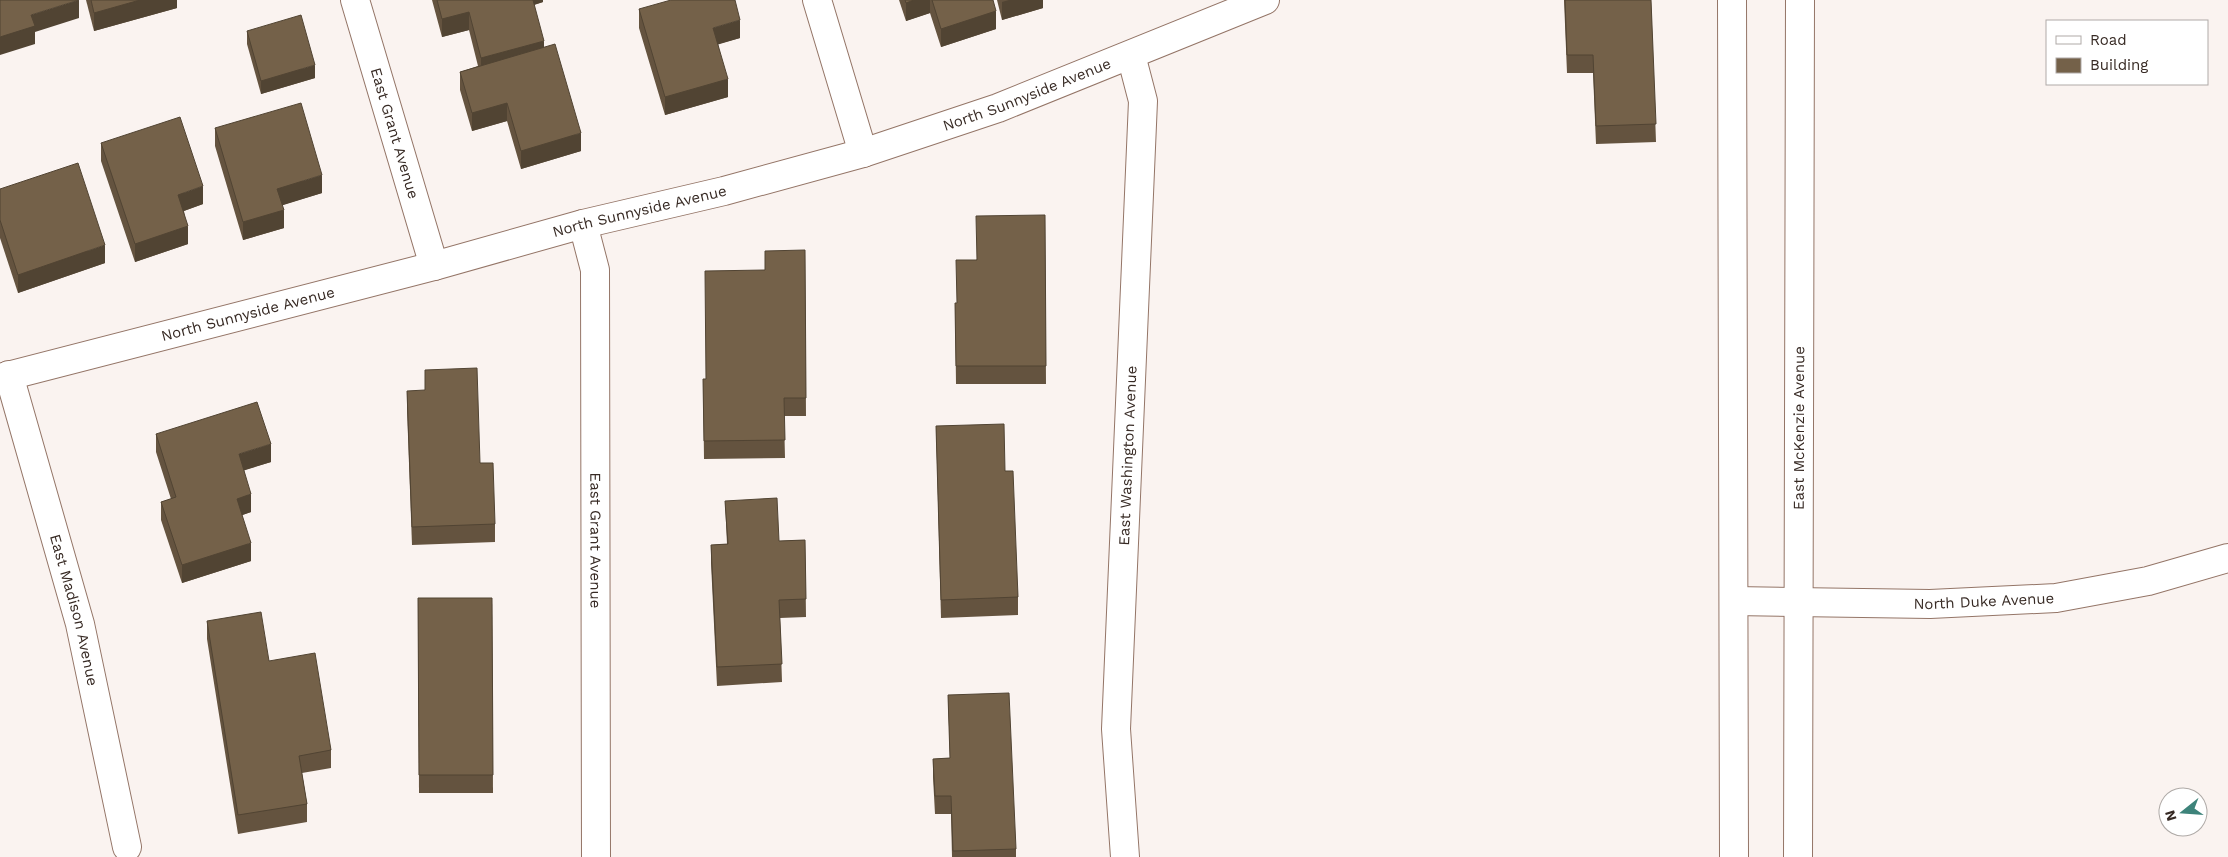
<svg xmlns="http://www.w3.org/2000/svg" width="2228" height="857" font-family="'Work Sans',sans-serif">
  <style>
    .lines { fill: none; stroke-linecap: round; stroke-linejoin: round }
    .minor-casing { stroke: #947567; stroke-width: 30 }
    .minor { stroke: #fff; stroke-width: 28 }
    .wall { fill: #64533f }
    .shaded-wall { fill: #514433 }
    .building { fill: #746149; stroke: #514433 }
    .labels { text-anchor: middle; stroke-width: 5; stroke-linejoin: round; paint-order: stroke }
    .street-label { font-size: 15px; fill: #372a24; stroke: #fff }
  </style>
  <rect width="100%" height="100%" fill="#faf3f0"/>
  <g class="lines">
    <g class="minor-casing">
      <g id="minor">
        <path id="s1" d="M355,0L434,266"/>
        <polyline points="817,0 863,153"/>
        <polyline points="1732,0 1734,857"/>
        <path id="s2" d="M583,224L595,270L596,857"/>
        <path id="s3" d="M9,375L80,624L127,847"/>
        <path id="s4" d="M0,378L434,266L583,224L724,191L863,153L998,108L1265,0"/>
        <path id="s5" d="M1734,601L1930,604L2056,598L2148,581L2228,558"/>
        <path id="s6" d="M1125,857L1116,729L1143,101L1131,55"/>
        <path id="s7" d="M1798,857L1800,0"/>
      </g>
    </g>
    <use href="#minor" class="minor"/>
  </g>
  <g class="wall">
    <polygon points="86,0 177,0 177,8 94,31"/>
    <polygon points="432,0 543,0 543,2 534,5 544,47 581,151 521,169 507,121 472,131 460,90 460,72 478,66 469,30 442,37"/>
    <polygon points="899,0 993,0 996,29 941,47 930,13 906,21"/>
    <polygon points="997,0 1043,0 1043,8 1002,20"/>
    <polygon points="1564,0 1651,0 1656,142 1596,144 1593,73 1567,73"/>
    <polygon points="639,9 740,38 718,44 728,97 665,115 639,28"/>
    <polygon points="247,31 315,78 261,94 247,44"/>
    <polygon points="215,128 322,193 282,205 284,228 243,240 215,146"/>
    <polygon points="101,143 203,204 184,211 188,244 135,262 101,161"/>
    <polygon points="0,189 105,263 18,293 0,238"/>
    <polygon points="1045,215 1046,384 956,384 955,303 957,303 976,260"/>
    <polygon points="805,250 806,416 784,416 785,458 704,459 703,379 706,379 765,270"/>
    <polygon points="407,391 480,463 495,524 495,542 412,545 407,409"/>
    <polygon points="936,426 1005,471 1018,597 1018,615 941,618"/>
    <polygon points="156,434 271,462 244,470 251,512 242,515 251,561 182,583 161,520 161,502 171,499 156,452"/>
    <polygon points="725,501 779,541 805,540 806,617 780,618 782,682 717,686 711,563 711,545 727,544"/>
    <polygon points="418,598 492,598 493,793 419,793"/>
    <polygon points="207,621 269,661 331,750 331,768 302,773 307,804 307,822 238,834 207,639"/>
    <polygon points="948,695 1016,849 1016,857 952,857 951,814 935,814 933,777 933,759 950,758"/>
  </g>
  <g class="shaded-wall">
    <polygon points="79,0 79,18 35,32 35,44 0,55 0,37 31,15"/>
    <polygon points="140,0 177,0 177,8 94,31 94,13"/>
    <polygon points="530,0 543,0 543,2 530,6"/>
    <polygon points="914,0 930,0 930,13 906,21 906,3"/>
    <polygon points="1009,0 1043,0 1043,8 1002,20 1002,2"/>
    <polygon points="996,11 996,29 941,47 941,29"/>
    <polygon points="469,12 469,30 442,37 442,19"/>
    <polygon points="740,20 740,38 713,46 713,28"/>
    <polygon points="544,41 544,59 481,76 481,58"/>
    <polygon points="315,65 315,78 261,94 261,81"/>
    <polygon points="728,79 728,97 665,115 665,97"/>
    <polygon points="507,103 507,121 472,131 472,113"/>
    <polygon points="581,133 581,151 521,169 521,151"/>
    <polygon points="322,175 322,193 277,207 277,189"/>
    <polygon points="203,186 203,204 178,213 178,195"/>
    <polygon points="284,210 284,228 243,240 243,222"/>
    <polygon points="188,226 188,244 135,262 135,244"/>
    <polygon points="105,245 105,263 18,293 18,275"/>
    <polygon points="271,444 271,462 239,472 239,454"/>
    <polygon points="251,494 251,512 237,517 237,499"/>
    <polygon points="251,543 251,561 182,583 182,565"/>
  </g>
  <g class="building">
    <polygon points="0,0 79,0 31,15 35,26 0,37"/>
    <polygon points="91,0 140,0 94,13"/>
    <polygon points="437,0 533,0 544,41 481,58 469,12 442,19"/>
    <polygon points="671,0 735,0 740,20 713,28 728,79 665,97 639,9"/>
    <polygon points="905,0 914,0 906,3"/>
    <polygon points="932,0 993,0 996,11 941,29"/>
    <polygon points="1565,0 1651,0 1656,124 1596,126 1593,55 1567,55"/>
    <polygon points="301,15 315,65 261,81 247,31"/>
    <polygon points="555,44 581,133 521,151 507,103 472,113 460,72"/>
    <polygon points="301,103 322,175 277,189 284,210 243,222 215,128"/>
    <polygon points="180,117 203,186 178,195 188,226 135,244 101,143"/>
    <polygon points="78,163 105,245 18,275 0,220 0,189"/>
    <polygon points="1045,215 1046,366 956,366 955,303 957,303 956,260 977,260 976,216"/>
    <polygon points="805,250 806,398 784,398 785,440 704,441 703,379 706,379 705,271 765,270 765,251"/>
    <polygon points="477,368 480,463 493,463 495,524 412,527 407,391 425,390 425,370"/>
    <polygon points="257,402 271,444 239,454 251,494 237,499 251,543 182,565 161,502 176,497 156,434"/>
    <polygon points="1004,424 1005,471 1013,471 1018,597 941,600 936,426"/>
    <polygon points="777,498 779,541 805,540 806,599 779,600 782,664 717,667 711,545 728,544 725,501"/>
    <polygon points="418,598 492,598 493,775 419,775"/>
    <polygon points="261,612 269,661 315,653 331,750 299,756 307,804 238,815 207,621"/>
    <polygon points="1009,693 1016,849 953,851 951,796 935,796 933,759 950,758 948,695"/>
  </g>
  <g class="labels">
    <g class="street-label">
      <text dy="5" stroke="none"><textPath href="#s4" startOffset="1066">North Sunnyside Avenue</textPath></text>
      <text dy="5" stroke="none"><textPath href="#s1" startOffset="139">East Grant Avenue</textPath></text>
      <text dy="5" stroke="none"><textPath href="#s4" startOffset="661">North Sunnyside Avenue</textPath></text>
      <text dy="5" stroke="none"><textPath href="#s4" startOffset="256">North Sunnyside Avenue</textPath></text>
      <text dy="5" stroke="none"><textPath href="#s7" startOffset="429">East McKenzie Avenue</textPath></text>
      <text dy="5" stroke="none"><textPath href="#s6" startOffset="402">East Washington Avenue</textPath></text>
      <text dy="5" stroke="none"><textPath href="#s2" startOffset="318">East Grant Avenue</textPath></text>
      <text dy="5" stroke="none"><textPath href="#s5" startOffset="250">North Duke Avenue</textPath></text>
      <text dy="5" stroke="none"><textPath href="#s3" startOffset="244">East Madison Avenue</textPath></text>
    </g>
  </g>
  <rect x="2046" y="20" width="162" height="65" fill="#ffffff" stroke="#afaaa7"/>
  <rect x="2056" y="36" width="25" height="8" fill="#ffffff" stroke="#afaaa7"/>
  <text x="2090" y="45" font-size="15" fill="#372a24">Road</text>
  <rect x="2056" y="58" width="25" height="15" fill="#746149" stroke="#afaaa7"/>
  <text x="2090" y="70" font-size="15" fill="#372a24">Building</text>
  <g transform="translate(2183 812) rotate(253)"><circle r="24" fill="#ffffff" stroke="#afaaa7"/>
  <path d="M0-4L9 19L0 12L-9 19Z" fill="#3d837a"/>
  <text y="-8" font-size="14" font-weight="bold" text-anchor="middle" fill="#372a24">N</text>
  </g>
</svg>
